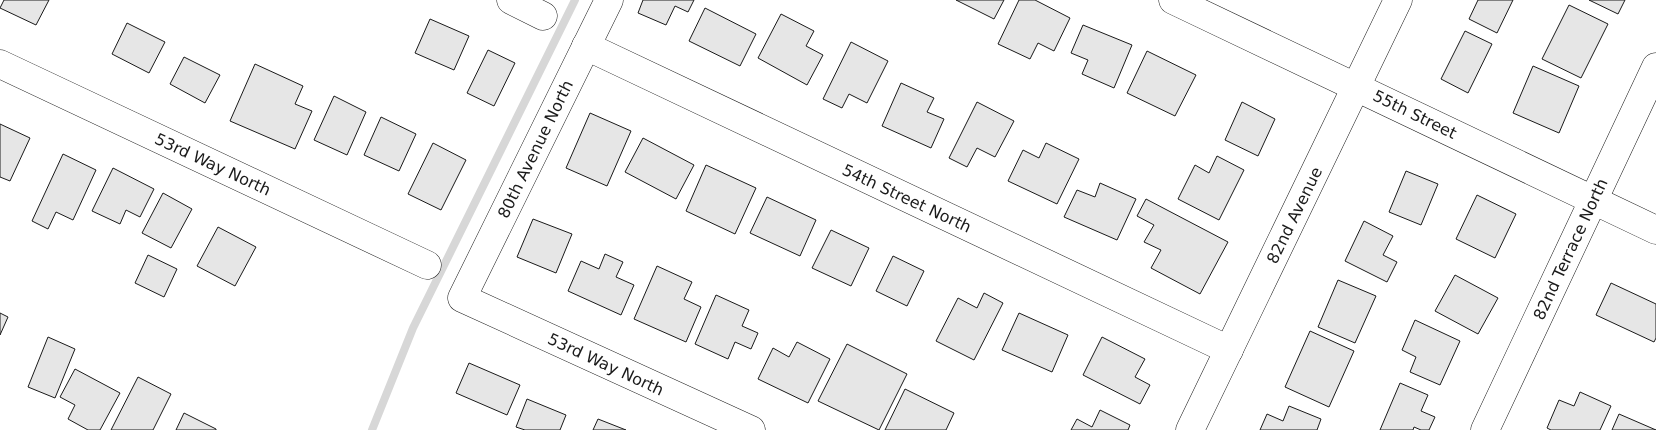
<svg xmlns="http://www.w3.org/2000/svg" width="1656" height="430" font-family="'DejaVu Sans',sans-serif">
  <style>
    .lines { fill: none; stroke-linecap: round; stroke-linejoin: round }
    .stream { stroke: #d7d7d7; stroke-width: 8 }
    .building { fill: #e6e6e6; stroke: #1a1a1a }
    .minor-casing { stroke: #1a1a1a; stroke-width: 29 }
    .minor { stroke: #fff; stroke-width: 28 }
    .labels { text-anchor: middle; stroke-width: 4; stroke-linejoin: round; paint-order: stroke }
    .street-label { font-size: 16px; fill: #1a1a1a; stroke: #fff }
  </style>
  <rect width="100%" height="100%" fill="#fff"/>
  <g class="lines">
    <polyline class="stream" points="372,430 413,328 575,0"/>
  </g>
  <g class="building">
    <polygon points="4,0 49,0 36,25 0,8"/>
    <polygon points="643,0 694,0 688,12 675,6 666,25 638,13"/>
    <polygon points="956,0 1004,0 994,19"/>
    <polygon points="1019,0 1035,0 1070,18 1054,51 1038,43 1030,59 998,44"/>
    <polygon points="1478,0 1513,0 1497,33 1469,19"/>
    <polygon points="1589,0 1625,0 1618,14"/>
    <polygon points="1569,5 1608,24 1581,78 1542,59"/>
    <polygon points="705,8 756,34 740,66 689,41"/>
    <polygon points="781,14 814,31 806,46 823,55 807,85 758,58"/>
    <polygon points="430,19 469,36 454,70 415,53"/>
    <polygon points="127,23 165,42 149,73 112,54"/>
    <polygon points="1083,25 1132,45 1114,88 1082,74 1088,60 1071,53"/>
    <polygon points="1465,31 1492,44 1468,93 1441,79"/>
    <polygon points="851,42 888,61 867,103 849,94 842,108 823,99"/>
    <polygon points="488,50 515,63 494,106 467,93"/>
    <polygon points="1147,51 1196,75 1175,116 1127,93"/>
    <polygon points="184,57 220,75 205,103 170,84"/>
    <polygon points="255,64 303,86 295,104 312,111 295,149 230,121"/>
    <polygon points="1533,66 1579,86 1559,133 1513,113"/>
    <polygon points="901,83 934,98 927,112 944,119 931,148 882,126"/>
    <polygon points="334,96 366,112 347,155 314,140"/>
    <polygon points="977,102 1014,121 995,157 977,148 967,167 949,158"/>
    <polygon points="1242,102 1275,119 1258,156 1225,140"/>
    <polygon points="590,113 631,131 607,186 566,168"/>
    <polygon points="381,117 416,134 399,171 364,155"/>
    <polygon points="0,124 30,138 10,181 0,177"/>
    <polygon points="643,138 694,165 676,199 625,172"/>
    <polygon points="433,143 466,160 441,210 408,194"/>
    <polygon points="1046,143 1079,159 1057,204 1008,181 1023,150 1039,158"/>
    <polygon points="63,154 96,170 73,220 56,212 48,229 32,221"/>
    <polygon points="1217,156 1244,170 1219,220 1178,199 1195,165 1209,173"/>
    <polygon points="706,165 756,188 735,234 686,211"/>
    <polygon points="113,168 154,189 140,217 126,210 120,224 92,211"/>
    <polygon points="1406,171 1438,184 1421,225 1389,212"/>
    <polygon points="1100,183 1136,199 1117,240 1064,217 1077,190 1095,197"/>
    <polygon points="163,193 192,209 171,248 142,233"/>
    <polygon points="1477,195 1516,214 1495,258 1456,239"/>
    <polygon points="767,197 816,220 800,256 750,233"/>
    <polygon points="1146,199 1228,242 1200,294 1151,268 1161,250 1144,242 1154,225 1137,216"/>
    <polygon points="533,219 572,234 556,273 517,257"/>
    <polygon points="1364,221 1393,236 1383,255 1397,262 1387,282 1345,261"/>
    <polygon points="218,227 256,247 235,286 197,266"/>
    <polygon points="831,230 869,248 851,286 812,268"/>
    <polygon points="605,254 623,262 616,277 634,285 621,315 568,291 581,261 599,269"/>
    <polygon points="148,255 177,269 164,297 135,283"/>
    <polygon points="893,256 924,271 907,306 876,291"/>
    <polygon points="657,266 692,282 684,299 701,307 686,342 634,319"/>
    <polygon points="1455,275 1498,298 1478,334 1435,311"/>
    <polygon points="1338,280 1376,296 1355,343 1318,327"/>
    <polygon points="1611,283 1656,304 1656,338 1654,342 1596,315"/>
    <polygon points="984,293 1003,303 974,360 936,341 958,298 977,308"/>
    <polygon points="716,295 749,310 742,326 758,333 751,349 735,342 728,359 695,344"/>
    <polygon points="0,313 8,317 0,335"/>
    <polygon points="1019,313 1068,335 1052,372 1002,350"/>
    <polygon points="1415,320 1460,341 1440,385 1410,372 1416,357 1402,350"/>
    <polygon points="1310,331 1354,351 1329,407 1285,387"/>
    <polygon points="48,337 75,349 55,398 28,387"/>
    <polygon points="1102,337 1145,359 1135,377 1150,385 1140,404 1083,375"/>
    <polygon points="797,342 830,359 808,403 758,379 773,348 789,357"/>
    <polygon points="847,344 907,374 879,430 818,401"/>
    <polygon points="469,363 520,385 507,415 456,393"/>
    <polygon points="75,369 120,393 100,430 88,430 68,419 75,405 60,397"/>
    <polygon points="138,377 171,394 153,430 111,430"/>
    <polygon points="1400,383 1428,395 1421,411 1435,417 1429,430 1421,430 1414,427 1413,430 1380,430"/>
    <polygon points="905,389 954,413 946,430 885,430"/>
    <polygon points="1580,392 1611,406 1600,430 1551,430 1547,428 1559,400 1574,406"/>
    <polygon points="527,399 566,415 560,430 525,430 516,427"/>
    <polygon points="1289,406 1321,419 1317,430 1260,430 1267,414 1283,421"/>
    <polygon points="1100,410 1130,425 1128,430 1071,430 1077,419 1092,427"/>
    <polygon points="184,413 216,429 216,430 176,430"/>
    <polygon points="1619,414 1656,430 1612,430"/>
    <polygon points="598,419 626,430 593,430"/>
  </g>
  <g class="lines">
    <g class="minor-casing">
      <g id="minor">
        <polyline points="511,0 543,16"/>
        <polyline points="609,0 462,298 751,430"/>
        <polyline points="1173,0 1656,230"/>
        <polyline points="586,46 1229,350"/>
        <polyline points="0,64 427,265"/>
        <polyline points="1190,430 1398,0"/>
        <polyline points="1485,430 1656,67"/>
      </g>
    </g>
    <use href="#minor" class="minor"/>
  </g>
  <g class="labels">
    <g class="street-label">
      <text transform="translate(1415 114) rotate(26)" y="6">55th Street</text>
      <text transform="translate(535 149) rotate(-64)" y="6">80th Avenue North</text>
      <text transform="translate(213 164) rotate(25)" y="6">53rd Way North</text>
      <text transform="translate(907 198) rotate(25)" y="6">54th Street North</text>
      <text transform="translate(1294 215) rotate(-64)" y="6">82nd Avenue</text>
      <text transform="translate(1570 249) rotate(-65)" y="6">82nd Terrace North</text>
      <text transform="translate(606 364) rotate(25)" y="6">53rd Way North</text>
    </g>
  </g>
</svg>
